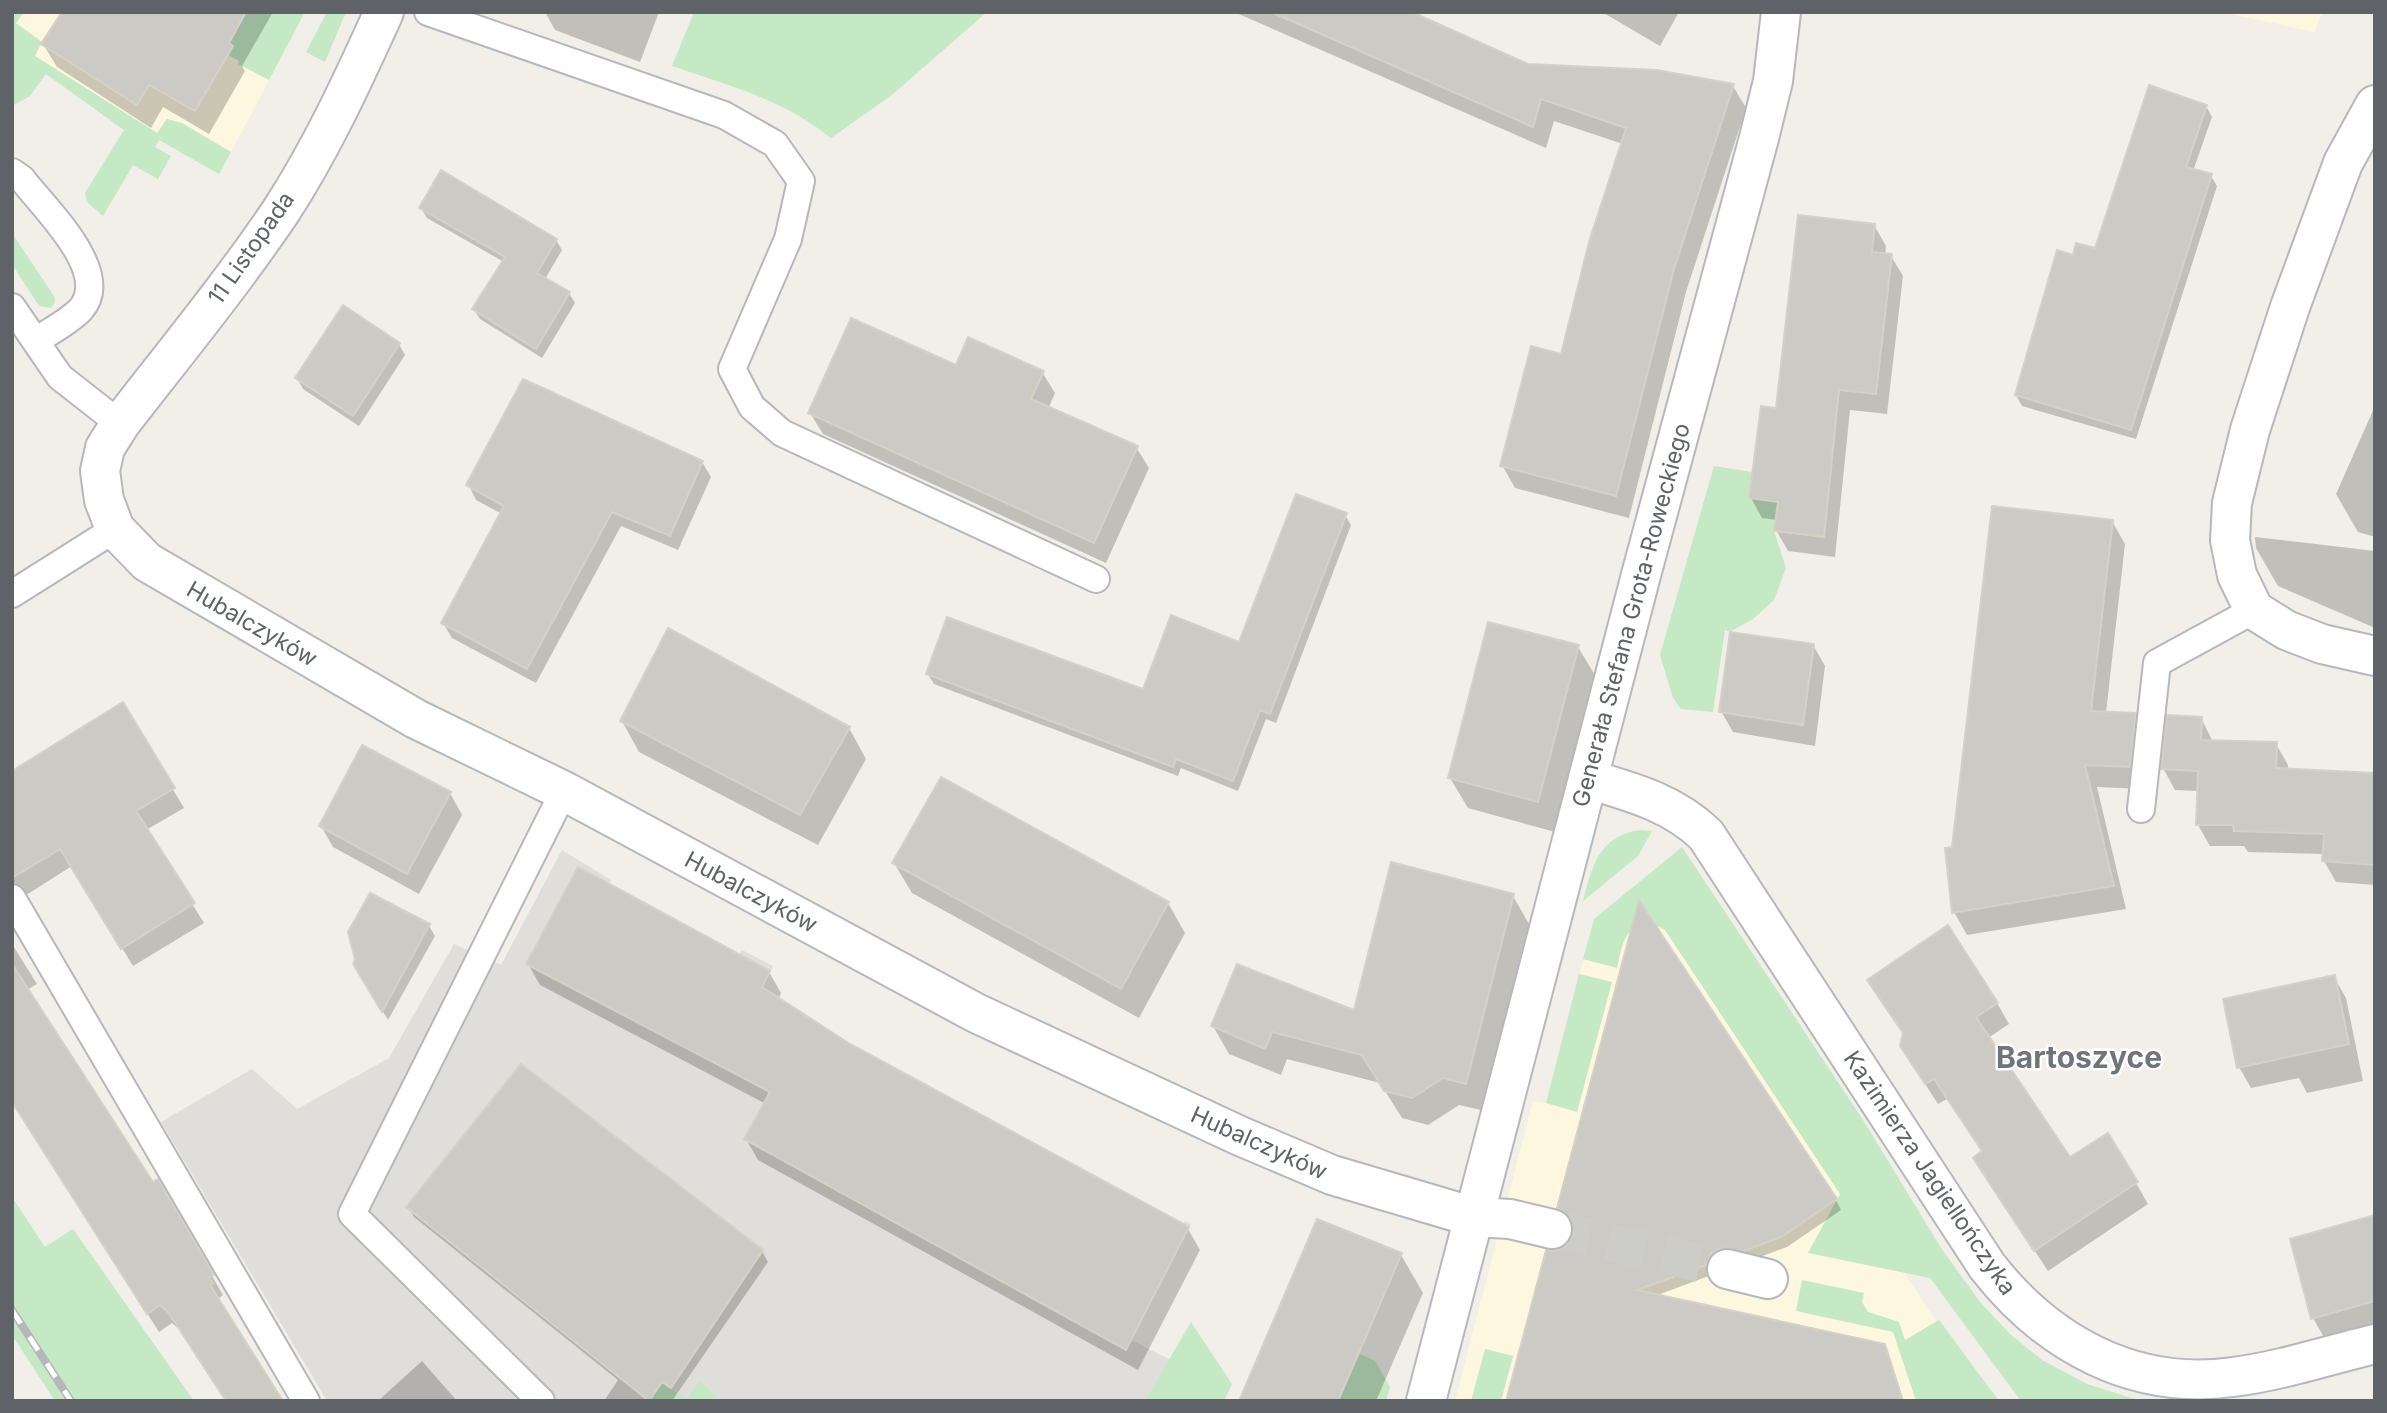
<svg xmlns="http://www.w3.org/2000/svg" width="2387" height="1413" font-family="Inter,sans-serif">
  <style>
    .commercial { fill: #fef7e0 }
    .industrial { fill: #e0deda }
    .green { fill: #c5e8c5 }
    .shadow { fill: #0003 }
    .building { fill: #cccac5; stroke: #d6d1c6; stroke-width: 2 }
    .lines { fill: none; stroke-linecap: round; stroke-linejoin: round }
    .street-tunnel { stroke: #ccccc8; stroke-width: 38; stroke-dasharray: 38 19; stroke-linecap: butt }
    .lane-casing { stroke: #b5b8bc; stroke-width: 30 }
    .street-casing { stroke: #b5b8bc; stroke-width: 42 }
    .lane { stroke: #fff; stroke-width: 26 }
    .street { stroke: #fff; stroke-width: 38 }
    .rail-casing { stroke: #b6b7b8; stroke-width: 8 }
    .rail { stroke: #fff; stroke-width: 5; stroke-dasharray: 16; stroke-linecap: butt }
    .labels { text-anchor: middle; stroke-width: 5; stroke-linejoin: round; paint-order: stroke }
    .street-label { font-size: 23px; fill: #5f6368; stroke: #fff }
    .district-label { font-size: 30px; font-weight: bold; fill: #70757a; stroke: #fff }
  </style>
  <rect width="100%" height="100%" fill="#f1efe8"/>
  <g class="commercial">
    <polygon points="12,12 305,12 231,152 182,123 167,119 158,133 35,56 12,47"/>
    <polygon points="2222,12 2323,12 2314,32"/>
    <polygon points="1653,910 1670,913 1988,1401 1455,1401 1533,1101 1546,1103 1594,919"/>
  </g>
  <polygon class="industrial" points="562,850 611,880 610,884 739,954 742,950 773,966 756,999 806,1030 813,1019 817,1025 1183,1224 1185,1221 1191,1224 1131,1340 1195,1372 1184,1401 327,1401 161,1122 252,1069 297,1109 389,1058 454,944 501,965"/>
  <g class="green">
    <polygon points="12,12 24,12 16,23 42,42 35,56 157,133 167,119 182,123 231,152 219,174 159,140 155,147 171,156 158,179 133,165 103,216 87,202 85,193 124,130 46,74 30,96 12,106"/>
    <polygon points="246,12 305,12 269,80 238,64 239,61 228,55 233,46 229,43"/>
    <polygon points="327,12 346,12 325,62 306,52"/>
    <path d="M694,12H987L893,94L831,138C783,99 730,86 672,66Z"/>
    <polygon points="12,233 54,296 55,302 51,308 39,306 12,264"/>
    <polygon points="1714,466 1752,472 1749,498 1778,502 1774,531 1786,568 1774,600 1753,619 1730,632 1725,630 1713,712 1681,709 1673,698 1660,655"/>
    <path d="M1640,830L1652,831L1638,856L1583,901C1592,866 1599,836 1640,830Z"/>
    <path d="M1682,847L1865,1123L1941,1248L1980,1302L2010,1334L2042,1360L2087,1384L2141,1401H2021L1930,1278L1808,1253L1840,1194L1665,930L1650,922C1624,925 1622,946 1617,968L1583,959L1594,919Z"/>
    <polygon points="1579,974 1612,982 1577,1112 1546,1103"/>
    <polygon points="12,1197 45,1247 73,1229 194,1401 55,1401 12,1335"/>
    <polygon points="1802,1280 1864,1293 1862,1302 1868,1312 1899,1322 1905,1340 1939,1320 1999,1401 1916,1401 1893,1332 1796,1311"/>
    <polygon points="1191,1322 1232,1384 1224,1401 1145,1401"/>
    <polygon points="1485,1349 1513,1356 1501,1401 1471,1401"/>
    <polygon points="1358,1353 1375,1361 1390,1387 1386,1401 1338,1401"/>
    <polygon points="700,1381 719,1401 649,1401 662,1382 686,1399"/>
  </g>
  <g class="shadow">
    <polygon points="64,12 273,12 242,66 245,71 209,134 163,107 151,128 57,67 43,44"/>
    <polygon points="545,12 659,12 640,62 555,30"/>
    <polygon points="1234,12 1408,12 1528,65 1733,86 1746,108 1686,292 1629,518 1515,488 1502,465 1563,356 1623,144 1554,121 1546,148"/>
    <polygon points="1602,12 1679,12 1660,46"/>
    <polygon points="2206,106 2212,117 2193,171 2211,176 2217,186 2136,439 2022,406 2016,395 2074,257 2096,250"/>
    <polygon points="421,208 556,240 562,250 545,279 569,293 575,303 542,358 480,319 474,309 504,262 427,218"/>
    <polygon points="1874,225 1886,246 1885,255 1891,256 1903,276 1887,414 1850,410 1835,557 1788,551 1776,530 1777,520 1762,518 1751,498 1777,410"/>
    <polygon points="399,344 405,355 359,426 303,389 297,378"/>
    <polygon points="956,368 1042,372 1055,393 1048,409 1136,447 1149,468 1106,563 823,434 810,413"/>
    <polygon points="2375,406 2375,537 2358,532 2336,494"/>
    <polygon points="702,462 711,477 678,550 621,526 536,683 452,638 443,623 502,514 476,500 468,484"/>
    <polygon points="1345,515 1351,525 1276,723 1266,719 1238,791 1181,768 1178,776 934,684 928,674 1144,691 1240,644"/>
    <polygon points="2112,521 2125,544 2106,713 2135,715 2148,737 2142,789 2097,787 2126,909 1967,935 1954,912"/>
    <polygon points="2255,537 2375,551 2375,628 2278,586 2256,548"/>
    <polygon points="1813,645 1825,666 1815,746 1733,732 1721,711"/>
    <polygon points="1578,647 1596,677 1555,832 1468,808 1450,778"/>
    <polygon points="122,704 184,808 146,830 204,923 133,966 72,866 12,904 12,773"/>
    <polygon points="2201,718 2213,742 2276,744 2288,765 2288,770 2375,775 2375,885 2336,882 2324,861 2324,854 2248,852 2244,846 2210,846 2198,825 2199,791 2175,790 2163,768"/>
    <polygon points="622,721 849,728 866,759 818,845 639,752"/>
    <polygon points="450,793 462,815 419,894 333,847 321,826"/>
    <polygon points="894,863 1168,903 1185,933 1139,1018 912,893"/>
    <polygon points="1513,896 1529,924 1481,1110 1459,1105 1428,1125 1402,1118 1380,1083 1287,1059 1281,1075 1229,1054 1213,1026 1355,1012"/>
    <polygon points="429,926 435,936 388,1020 355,964"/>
    <polygon points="12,944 37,984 27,990 153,1184 157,1181 223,1295 219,1298 222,1303 181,1331 172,1323 159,1332 12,1101"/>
    <polygon points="528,964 769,972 781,993 779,998 850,1045 1188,1229 1200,1250 1138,1370 758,1160 746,1139 766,1104 540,985"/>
    <polygon points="2334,977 2346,998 2363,1081 2307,1093 2299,1078 2251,1088 2239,1067"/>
    <polygon points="1869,981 1997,1003 2009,1024 1988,1038 2069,1159 2136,1183 2148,1204 2048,1271 1987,1179 1983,1153 1947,1099 1938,1104 1914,1067 1901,1046 1904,1035"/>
    <polygon points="1836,1200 1841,1210 1787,1247 1655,1296 1883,1345 1904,1401 1507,1401 1559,1251 1570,1245 1575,1235 1574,1223 1565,1218 1559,1208"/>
    <polygon points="408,1207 762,1251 768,1262 672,1401 604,1401 618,1380 414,1217"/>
    <polygon points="2375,1217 2375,1336 2330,1348 2313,1318"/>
    <polygon points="1401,1255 1423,1293 1376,1401 1241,1401"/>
    <polygon points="422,1361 457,1401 378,1401"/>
  </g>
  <g class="building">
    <polygon points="62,12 246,12 229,43 233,46 195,111 149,85 137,105 41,44"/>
    <polygon points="1271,12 1412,12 1528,64 1657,70 1734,84 1674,269 1616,496 1500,466 1531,346 1561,354 1589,242 1626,128 1541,99 1533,127"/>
    <polygon points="2149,85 2207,105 2186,167 2212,174 2131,430 2015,395 2057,250 2073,255 2076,243 2095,248"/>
    <polygon points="441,170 557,239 537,273 570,292 536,349 472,309 505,257 419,208"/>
    <polygon points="1798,215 1875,224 1872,252 1892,254 1876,394 1839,390 1824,537 1774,531 1778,502 1749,498 1761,406 1776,408"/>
    <polygon points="343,305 400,343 353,416 295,378"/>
    <polygon points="851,318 956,365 968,337 1044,371 1031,399 1138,446 1094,543 808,413"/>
    <polygon points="523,379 703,461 670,536 612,512 527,669 441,623 504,506 466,485"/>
    <polygon points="1296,494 1347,513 1270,714 1260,710 1233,781 1176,759 1173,767 926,674 947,617 1143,689 1171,615 1239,642"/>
    <polygon points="1992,506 2113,520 2091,711 2136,713 2130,767 2085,765 2114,886 1952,913 1945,848 1952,847"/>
    <polygon points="1488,622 1579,645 1538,802 1448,778"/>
    <polygon points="668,628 850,727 800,815 620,721"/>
    <polygon points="1730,632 1814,644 1803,725 1719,712"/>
    <polygon points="123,702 175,788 136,811 195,903 121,949 60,849 12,878 12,771"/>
    <polygon points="2167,715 2202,717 2201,740 2277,742 2276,768 2375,773 2375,865 2322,861 2324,834 2234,831 2233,825 2196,825 2198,771 2161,769"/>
    <polygon points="362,745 451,792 407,874 319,826"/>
    <polygon points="941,777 1169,902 1121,989 892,863"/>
    <polygon points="1391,862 1514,894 1466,1084 1443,1078 1412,1098 1384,1091 1362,1055 1272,1032 1265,1049 1211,1026 1237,964 1354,1010"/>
    <polygon points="578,867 770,971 762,987 850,1044 1189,1227 1126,1350 744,1139 770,1092 526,964"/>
    <polygon points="370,893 430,924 382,1012 353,964 355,960 348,932"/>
    <polygon points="1639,900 1837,1199 1781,1237 1744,1251 1720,1248 1711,1254 1706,1265 1637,1290 1885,1344 1903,1401 1506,1401 1546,1250 1559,1250 1568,1243 1573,1235 1573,1222 1566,1213 1557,1208"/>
    <polygon points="1948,925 1998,1003 1976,1017 2070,1157 2108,1133 2138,1182 2034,1251 1973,1158 1982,1151 1934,1079 1925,1084 1900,1046 1903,1033 1867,980"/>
    <polygon points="12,964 153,1182 158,1179 214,1275 209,1278 213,1283 210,1285 283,1401 226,1401 168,1312 160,1305 147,1314 12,1102"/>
    <polygon points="2335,975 2349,1044 2237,1068 2223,999"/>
    <polygon points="521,1064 763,1250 671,1388 662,1382 649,1401 406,1207"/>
    <polygon points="2375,1215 2375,1301 2311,1319 2290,1239"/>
    <polygon points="1317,1219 1402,1253 1338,1401 1239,1401"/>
  </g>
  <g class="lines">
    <polyline class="street-tunnel" points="1552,1229 1727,1269"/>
    <g class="lane-casing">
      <g id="lane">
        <polyline points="428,12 724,115 775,144 801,181 788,239 732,369 752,407 782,433 1096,579"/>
        <path d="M12,172L22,179C44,208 113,272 81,309C69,322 50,331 36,341"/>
        <polyline points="12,307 60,377 120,424"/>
        <polyline points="12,594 115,529"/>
        <polyline points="2141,809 2157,663 2254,610"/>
        <polyline points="12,898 306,1401"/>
        <polyline points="541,1401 352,1214 564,791"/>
      </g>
    </g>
    <g class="street-casing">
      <g id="street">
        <path d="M384,12C353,80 322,148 281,211C231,285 174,354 120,424L105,448L100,471L104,500L115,529L147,562L416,719L564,791L976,1013L1240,1136L1332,1175L1474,1217L1510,1219L1552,1229"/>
        <polyline points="2375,105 2343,163 2290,307 2250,430 2232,503 2230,540 2237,575 2254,610 2286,630 2322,644 2375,656"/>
        <path d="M1588,779C1632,792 1673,803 1706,835L1987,1266C2047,1343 2133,1391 2233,1377C2281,1371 2328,1355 2375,1344"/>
        <polyline points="1727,1269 1768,1279"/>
        <polyline points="1426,1401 1641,575 1759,138 1773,81 1781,12"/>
      </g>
    </g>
    <use href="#lane" class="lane"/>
    <use href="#street" class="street"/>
    <g class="rail-casing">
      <polyline id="rail" points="12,1310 71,1401"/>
    </g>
    <use href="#rail" class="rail"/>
  </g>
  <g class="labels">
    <g class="street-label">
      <text transform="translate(251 248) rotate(-55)" y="8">11 Listopada</text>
      <text transform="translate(1631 615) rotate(-75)" y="8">Generała Stefana Grota-Roweckiego</text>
      <text transform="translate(252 624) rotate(30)" y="8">Hubalczyków</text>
      <text transform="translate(751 892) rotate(28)" y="8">Hubalczyków</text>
      <text transform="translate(1259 1143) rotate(24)" y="8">Hubalczyków</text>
      <text transform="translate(1930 1173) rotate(56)" y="8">Kazimierza Jagiellończyka</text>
    </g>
    <g class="district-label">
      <text x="2079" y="1068">Bartoszyce</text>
    </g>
  </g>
  <rect width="2387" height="1413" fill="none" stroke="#5f6368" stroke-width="28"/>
</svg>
